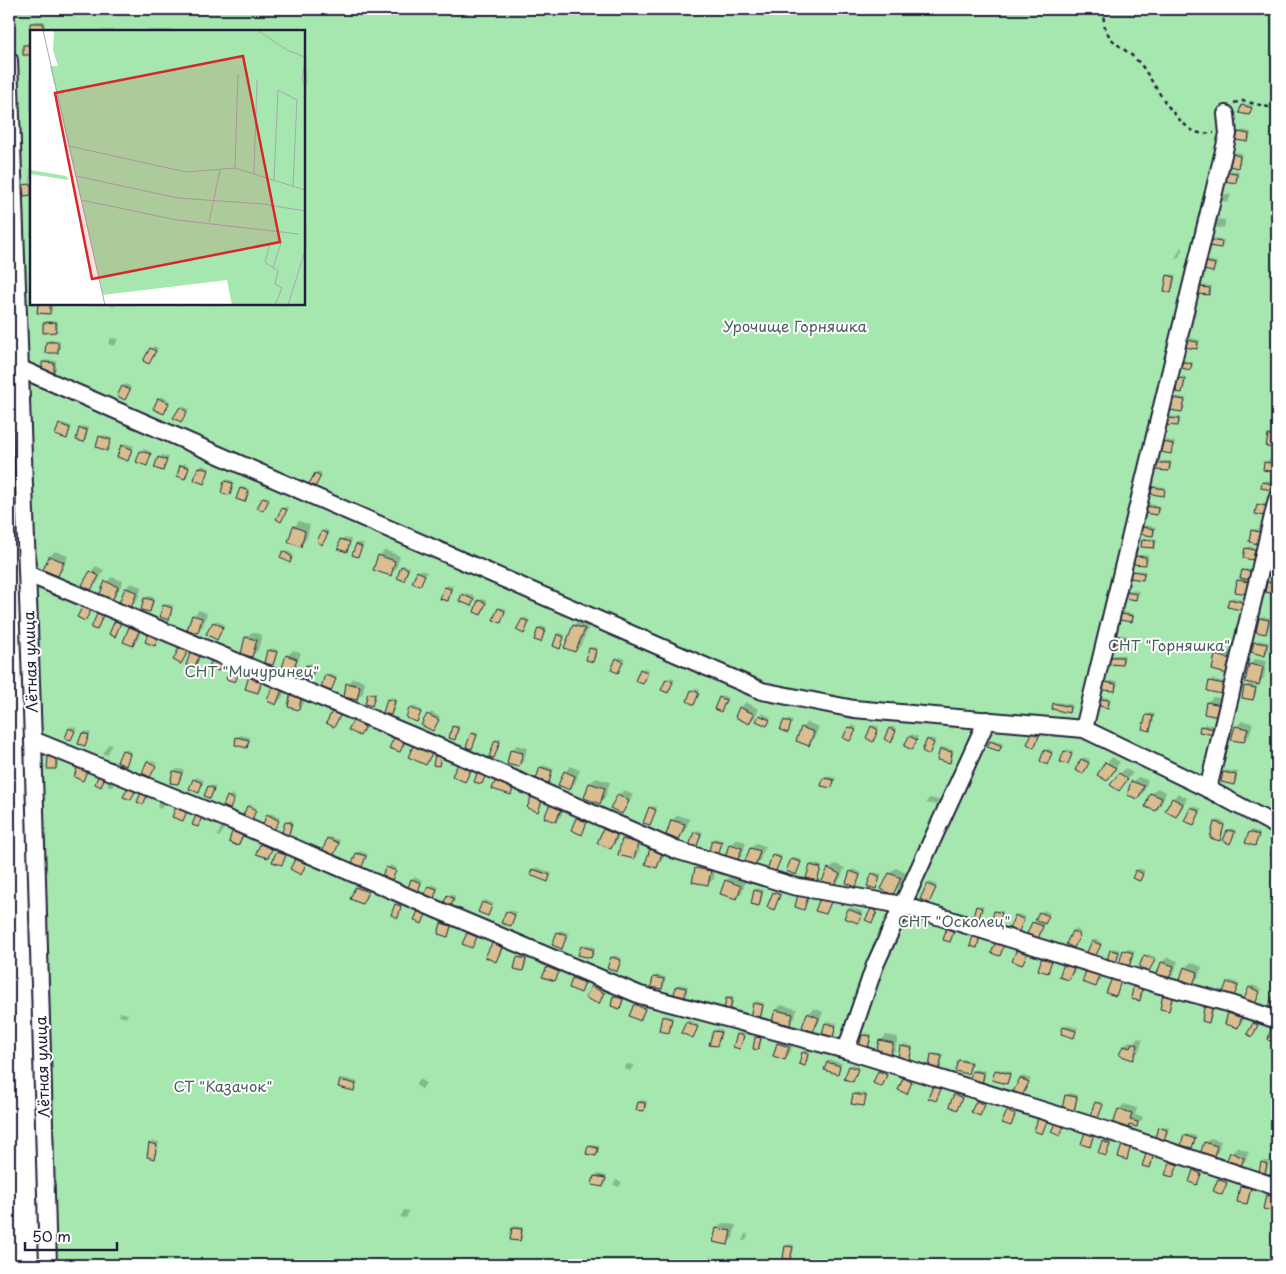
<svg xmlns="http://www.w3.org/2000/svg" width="1286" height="1274" font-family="'Playpen Sans',sans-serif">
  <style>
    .green { fill: #a6e7b0; stroke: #648476; fill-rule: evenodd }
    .shadow { fill: #0003; fill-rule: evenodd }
    .building { fill: #d9bf8f; stroke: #22223b }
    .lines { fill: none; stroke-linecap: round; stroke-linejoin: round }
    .minor-casing { stroke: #22223b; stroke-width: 20 }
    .path { stroke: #22223b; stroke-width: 2.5; stroke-dasharray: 4 4; stroke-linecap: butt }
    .minor { stroke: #fff; stroke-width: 16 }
    .labels { text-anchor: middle; stroke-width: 4; stroke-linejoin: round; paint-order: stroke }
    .park-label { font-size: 15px; fill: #4a5d5e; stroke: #fff }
    .street-label { font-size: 15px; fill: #22223b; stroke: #fff }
    .inset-road { fill: none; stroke: #a7a7b1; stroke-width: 1 }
    .view { fill: #d62828; fill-opacity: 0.15; stroke: #d62828; stroke-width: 2.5 }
    .inset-edge { fill: none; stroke: #22223b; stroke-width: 2.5 }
  </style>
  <rect width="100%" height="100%" fill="#fff"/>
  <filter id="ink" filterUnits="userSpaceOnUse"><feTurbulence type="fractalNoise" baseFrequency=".02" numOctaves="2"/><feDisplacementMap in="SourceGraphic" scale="10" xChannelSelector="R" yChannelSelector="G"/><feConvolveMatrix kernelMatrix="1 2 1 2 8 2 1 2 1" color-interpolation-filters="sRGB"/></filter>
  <g filter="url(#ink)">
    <path class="green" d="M9,9H1277V1265H50L9,79ZM31,31H304V304H31Z"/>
    <g class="shadow">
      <polygon points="34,21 45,21 44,30 31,31 32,24"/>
      <polygon points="27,43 31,43 31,54 25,54 25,45"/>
      <polygon points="1244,104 1253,105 1249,114 1242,106"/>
      <polygon points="1242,130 1251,132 1250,139 1247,141 1239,133"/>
      <polygon points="1235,152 1242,153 1240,164 1237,166 1232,154"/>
      <polygon points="1228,170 1239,171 1238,179 1235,181 1226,172"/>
      <polygon points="1223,194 1231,195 1228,202 1219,200"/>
      <polygon points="1216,219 1225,220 1225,226 1222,228 1213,227 1214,221"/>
      <polygon points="1213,238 1224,240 1223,244 1220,247 1210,240"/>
      <polygon points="1181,247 1183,248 1179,257 1177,259 1175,259"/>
      <polygon points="1208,260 1217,262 1215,268 1213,270 1206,262"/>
      <polygon points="1170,274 1176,275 1173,289 1171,292 1168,276"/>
      <polygon points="1201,285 1212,286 1211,292 1209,294 1199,288"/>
      <polygon points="39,304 52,304 52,310 49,312 39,312"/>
      <polygon points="46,321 58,321 58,328 56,331 44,324"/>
      <polygon points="111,338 118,339 115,346 108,344"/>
      <polygon points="1189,338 1200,340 1199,345 1197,348 1187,341"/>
      <polygon points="49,340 60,340 60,349 57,352 47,343"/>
      <polygon points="154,346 158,348 151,360 144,360"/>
      <polygon points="45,360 56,361 56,369 53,372 43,363"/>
      <polygon points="1183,360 1193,362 1192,366 1190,369 1180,362"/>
      <polygon points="1182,376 1186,377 1184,390 1182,392 1180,379"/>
      <polygon points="126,384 131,387 127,396 123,387"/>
      <polygon points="161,396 170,401 166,410 159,399"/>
      <polygon points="1175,396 1186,398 1184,409 1182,411 1173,398"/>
      <polygon points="183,406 189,409 183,418 181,408"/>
      <polygon points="1169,416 1180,417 1180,423 1177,425 1167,419"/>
      <polygon points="62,423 72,426 67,438 60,425"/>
      <polygon points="83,426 89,428 86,438 83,441 80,428"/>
      <polygon points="1272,434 1277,435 1277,447 1268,446 1269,436"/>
      <polygon points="103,435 112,438 107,450 100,437"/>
      <polygon points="1167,440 1175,442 1173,450 1171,453 1164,443"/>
      <polygon points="125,443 134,446 128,459 122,446"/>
      <polygon points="143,449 152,452 147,465 141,451"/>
      <polygon points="162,455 169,457 163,470 156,467"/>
      <polygon points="1268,460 1277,462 1277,469 1275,471 1266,462"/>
      <polygon points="1161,461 1172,461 1171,467 1169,470 1158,463"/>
      <polygon points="184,463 190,466 185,477 181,466"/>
      <polygon points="202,465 210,468 204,482 195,479"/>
      <polygon points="318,471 322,473 315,485 316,474"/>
      <polygon points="227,479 234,481 232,492 229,494 225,482"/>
      <polygon points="1265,480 1275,482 1272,489 1263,483"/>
      <polygon points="1155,486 1166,487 1165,492 1163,495 1153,488"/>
      <polygon points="243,487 250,489 245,500 241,489"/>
      <polygon points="266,496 270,498 263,510 264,498"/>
      <polygon points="1261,503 1268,504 1266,512 1264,515 1259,505"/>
      <polygon points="1149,504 1160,506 1159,511 1157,514 1147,507"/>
      <polygon points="285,506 289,508 281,520 278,518"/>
      <polygon points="299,521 310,525 306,540 300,545 294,527"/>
      <polygon points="1145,525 1156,527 1155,532 1153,535 1142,528"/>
      <polygon points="325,529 329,531 322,543 323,532"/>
      <polygon points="1255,529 1262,530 1260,540 1257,543 1252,531"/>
      <polygon points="344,538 351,539 349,548 347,550 341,540"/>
      <polygon points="1145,538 1157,539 1156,545 1154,547 1143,541"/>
      <polygon points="360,542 364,544 358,556 357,545"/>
      <polygon points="1249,546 1257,548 1255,556 1253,559 1246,549"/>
      <polygon points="286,550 294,555 289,562 284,552"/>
      <polygon points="385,550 400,556 396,569 390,574 379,556"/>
      <polygon points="55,551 68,556 63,569 58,575 44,569 50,556"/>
      <polygon points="1137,555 1148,555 1148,561 1145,563 1135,557"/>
      <polygon points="1273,563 1277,564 1277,576 1269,574 1270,566"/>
      <polygon points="404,565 410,567 404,579 402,567"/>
      <polygon points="96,566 104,570 97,583 91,589 91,572"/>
      <polygon points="1246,569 1254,570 1248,591 1239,581 1242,578 1243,571"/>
      <polygon points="421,570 427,572 420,585 418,572"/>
      <polygon points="1135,570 1146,571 1145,576 1143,579 1133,572"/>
      <polygon points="112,577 123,581 117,594 112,600 106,582"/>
      <polygon points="1271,580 1277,581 1277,590 1275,592 1267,591 1268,582"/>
      <polygon points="131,583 142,587 137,601 131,606 126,588"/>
      <polygon points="447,585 453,586 450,597 448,599 445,587"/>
      <polygon points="1128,590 1139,591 1138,596 1136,598 1125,592"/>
      <polygon points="466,593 476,597 471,605 463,595"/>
      <polygon points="148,596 155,597 152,608 150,610 143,609 145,598"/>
      <polygon points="1232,597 1244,600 1243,606 1240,609 1230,600"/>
      <polygon points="482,599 487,601 481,613 479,601"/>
      <polygon points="167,604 173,605 171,616 168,618 164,606"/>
      <polygon points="501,607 507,609 500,621 499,609"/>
      <polygon points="199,610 207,613 203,626 197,631 193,616"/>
      <polygon points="1123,612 1134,614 1134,618 1131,621 1121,615"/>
      <polygon points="1263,616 1271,618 1268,630 1266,632 1260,618"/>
      <polygon points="525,617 530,620 523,632 523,620"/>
      <polygon points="216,620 225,625 217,638 214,623"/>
      <polygon points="579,620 590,624 581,645 575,651 566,647 574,625"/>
      <polygon points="146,621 138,639 133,644 125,641"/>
      <polygon points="541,626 547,628 541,641 539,628"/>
      <polygon points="252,632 262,635 258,650 252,656 246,637"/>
      <polygon points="560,632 565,635 560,648 558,635"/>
      <polygon points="1117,634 1128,636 1127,641 1125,643 1115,636"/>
      <polygon points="1258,640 1269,642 1267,653 1264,655 1255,643"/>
      <polygon points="592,647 598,648 595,659 593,661 590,649"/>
      <polygon points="271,648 278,650 275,661 273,664 265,662 269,650"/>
      <polygon points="293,650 301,653 296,667 291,673 287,656"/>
      <polygon points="1222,650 1236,653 1227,672 1217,656"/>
      <polygon points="1114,655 1125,655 1124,661 1122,664 1111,657"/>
      <polygon points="620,657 625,659 618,672 617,659"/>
      <polygon points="1255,659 1267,661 1264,678 1259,683 1250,664"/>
      <polygon points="309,663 316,666 310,679 307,666"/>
      <polygon points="644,668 649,670 645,680 641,670"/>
      <path d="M256,671L267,675L263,686L258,692L251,677ZM263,674L265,675L262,687H259Z"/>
      <polygon points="329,673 337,677 331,689 326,676"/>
      <polygon points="670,677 675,679 668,692 663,689"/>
      <polygon points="353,678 365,681 363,693 357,699 347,684"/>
      <polygon points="1212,679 1225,682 1224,690 1221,693 1210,682"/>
      <polygon points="279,681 287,684 282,698 276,704 268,700 273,686"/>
      <polygon points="1107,681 1118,681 1117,687 1115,689 1105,683"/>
      <polygon points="1248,684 1257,686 1255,697 1253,699 1246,687"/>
      <polygon points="307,688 304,703 299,708 289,706"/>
      <polygon points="695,688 700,690 693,703 688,701"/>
      <polygon points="372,692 377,693 372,705 370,694"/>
      <polygon points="722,695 728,698 721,711 720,698"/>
      <polygon points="391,697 397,699 393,712 391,714 388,700"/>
      <polygon points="1100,697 1111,698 1110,704 1107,706 1097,704"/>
      <polygon points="1213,697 1226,699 1224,710 1205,713 1207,702"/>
      <polygon points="746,702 759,709 755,717 749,722 740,708"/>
      <polygon points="1057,702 1072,704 1071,709 1068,711 1055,704"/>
      <polygon points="413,706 422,710 417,721 410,709"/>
      <polygon points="431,712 440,717 435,727 423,725"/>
      <polygon points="762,713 771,717 767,725 760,716"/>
      <polygon points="1149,713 1155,714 1152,727 1150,729 1147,716"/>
      <polygon points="357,718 367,724 362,732 350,729"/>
      <polygon points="788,719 793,721 787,731 785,721"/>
      <polygon points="1242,721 1253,723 1249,736 1244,741 1236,727"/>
      <polygon points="807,722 819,727 814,739 809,745 802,728"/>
      <polygon points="1204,724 1217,726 1216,731 1200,731"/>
      <polygon points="455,725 460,726 457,736 455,739 453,727"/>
      <polygon points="852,725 857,727 850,740 845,737"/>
      <polygon points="874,725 879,727 873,740 872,727"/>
      <polygon points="72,726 77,728 71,739 70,729"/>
      <polygon points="892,726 897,729 891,741 890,729"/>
      <polygon points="86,731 91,733 85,745 84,733"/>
      <polygon points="474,731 479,733 472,747 472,734"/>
      <polygon points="1035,731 1041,734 1034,746 1029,744"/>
      <polygon points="912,734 918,737 912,749 910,737"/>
      <polygon points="240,735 250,737 249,744 247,746 237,738"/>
      <polygon points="499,738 502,739 494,757 497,741"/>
      <polygon points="930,738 936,740 929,753 928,740"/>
      <polygon points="993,740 1003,743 999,750 991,742"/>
      <polygon points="108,744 112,745 107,755 103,754"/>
      <polygon points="517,745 527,748 524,760 519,766 511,751"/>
      <polygon points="943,747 954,750 952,759 949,762 941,750"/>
      <polygon points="1048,748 1053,751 1046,763 1041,761"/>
      <polygon points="125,749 132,752 125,764 123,751"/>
      <polygon points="1067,749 1073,751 1067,763 1065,751"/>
      <polygon points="52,754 58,754 58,766 55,768 49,756"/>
      <polygon points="1084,757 1090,760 1083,773 1082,759"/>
      <polygon points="1112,757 1120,762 1112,774 1099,774"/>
      <polygon points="464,759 476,764 470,775 465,781 453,776 459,764"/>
      <polygon points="151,760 157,763 152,773 148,762"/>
      <polygon points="543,765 554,769 548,782 541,768"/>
      <polygon points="570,766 580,770 575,783 569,788 565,772"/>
      <polygon points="1125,768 1133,773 1119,790 1111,785"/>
      <polygon points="177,769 184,770 180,781 178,783 174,772"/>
      <polygon points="1226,770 1238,772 1236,781 1234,783 1224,772"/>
      <polygon points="111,776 118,776 112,788 107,786"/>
      <polygon points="826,776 836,778 834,784 832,787 824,778"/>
      <polygon points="196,777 204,780 199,791 194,780"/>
      <polygon points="1138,777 1148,780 1144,792 1138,798 1133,782"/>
      <polygon points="596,778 610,782 605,797 599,802 585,798 590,783"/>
      <polygon points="212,785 216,787 209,797 209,787"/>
      <polygon points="1157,788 1166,792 1161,805 1156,810 1151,794"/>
      <polygon points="624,790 633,795 627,807 621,813 619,795"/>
      <polygon points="1178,793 1187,798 1181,810 1175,815 1173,799"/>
      <polygon points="231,794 236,797 230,808 228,797"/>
      <polygon points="535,795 544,798 537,811 528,808"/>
      <polygon points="168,796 161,809 157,807 161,797"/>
      <polygon points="929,798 939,800 938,802 936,805 926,803"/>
      <polygon points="556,799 566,803 561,816 556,821 551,805"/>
      <polygon points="250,804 257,808 252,818 248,807"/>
      <polygon points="652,806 657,807 650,824 650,808"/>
      <polygon points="1194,806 1202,809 1194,824 1192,808"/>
      <polygon points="270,813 280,818 274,829 268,815"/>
      <polygon points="678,815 690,819 684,833 679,839 667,834 672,820"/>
      <polygon points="580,816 589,820 581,833 572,829"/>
      <polygon points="289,820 293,821 290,833 287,836 286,823"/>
      <polygon points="1217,820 1225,822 1222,837 1220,839 1215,823"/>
      <polygon points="223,824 226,825 220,837 217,836"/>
      <polygon points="609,824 622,829 616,842 611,848 604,830"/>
      <polygon points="1231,828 1236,830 1230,843 1228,830"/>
      <polygon points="236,829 245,832 238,845 230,842"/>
      <polygon points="697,830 703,832 696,848 695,832"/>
      <polygon points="1252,830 1260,833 1255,844 1250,832"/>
      <polygon points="628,834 642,837 639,852 634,857 623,840"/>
      <polygon points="330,837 340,840 334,853 328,839"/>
      <polygon points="715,838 723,840 720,852 718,855 713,840"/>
      <polygon points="736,839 746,842 742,856 736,861 726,858 731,844"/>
      <polygon points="264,843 273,846 268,857 261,845"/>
      <polygon points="756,843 765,846 760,860 754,866 751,848"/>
      <polygon points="656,844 667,848 662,861 657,866 651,850"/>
      <polygon points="279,850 287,853 282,864 277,852"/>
      <polygon points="360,851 368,854 362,866 357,853"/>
      <polygon points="775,854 782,856 775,871 773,856"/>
      <polygon points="298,857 308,862 301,873 296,860"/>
      <polygon points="794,857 802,860 796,874 792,859"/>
      <polygon points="701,863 716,866 714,879 708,884 696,869"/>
      <polygon points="813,863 822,866 819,877 817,880 811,865"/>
      <polygon points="835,864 845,868 840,879 834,885 829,869"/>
      <polygon points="390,865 397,868 391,879 384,876"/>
      <polygon points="536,867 552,873 550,878 548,880 532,875"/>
      <polygon points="896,868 906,873 898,888 893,893 883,888 890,873"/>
      <polygon points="1139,868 1145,871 1140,880 1137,871"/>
      <polygon points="853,869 862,873 856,885 851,872"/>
      <polygon points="875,872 882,874 875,888 873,874"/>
      <polygon points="731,875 746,880 742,892 737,898 726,881"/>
      <polygon points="414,877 423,880 418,890 412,880"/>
      <polygon points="362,882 372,886 367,897 362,903 352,898 356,887"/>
      <polygon points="930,882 937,885 931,899 928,884"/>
      <polygon points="432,884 439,887 433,899 425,897"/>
      <polygon points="757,888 764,890 761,902 758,904 755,890"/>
      <polygon points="776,890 782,893 774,909 774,893"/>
      <polygon points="450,894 456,896 451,905 448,896"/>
      <polygon points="485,900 494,904 488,914 483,903"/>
      <polygon points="398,902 403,903 397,916 393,915 396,904"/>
      <polygon points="980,905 984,906 978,918 978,907"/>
      <polygon points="851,907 863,912 858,922 849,909"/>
      <polygon points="874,907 878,909 874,919 872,910"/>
      <polygon points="509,910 517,912 511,925 507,912"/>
      <polygon points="998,910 1003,911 1001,922 998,924 996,912"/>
      <polygon points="1043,910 1050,913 1043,923 1040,935 1037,937 1033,923 1036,921"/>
      <polygon points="905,913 915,917 911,923 906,921 901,929"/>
      <polygon points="1018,914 1026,917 1018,932 1016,916"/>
      <polygon points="445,921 453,924 448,936 442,924"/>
      <polygon points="1075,929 1081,932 1073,947 1073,932"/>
      <polygon points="560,930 569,933 562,948 554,944"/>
      <polygon points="470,931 478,934 472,947 464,944"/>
      <polygon points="498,938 507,942 501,955 495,960 487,956 493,943"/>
      <polygon points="1096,939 1102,943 1097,953 1093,942"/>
      <polygon points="585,944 595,947 590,957 582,947"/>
      <polygon points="1020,948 1028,951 1022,964 1018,950"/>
      <polygon points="1113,948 1120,950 1118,959 1115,962 1111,950"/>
      <polygon points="1127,948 1135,951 1131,963 1129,965 1124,951"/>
      <polygon points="1148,954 1156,957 1149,970 1145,956"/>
      <polygon points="521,955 528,957 525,967 522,970 518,958"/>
      <polygon points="614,955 622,958 616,970 612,958"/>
      <polygon points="1072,956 1080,959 1074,973 1069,979"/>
      <polygon points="1168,957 1178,961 1174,974 1168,979 1158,976 1162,962"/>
      <polygon points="1191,962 1202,967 1198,977 1193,983 1185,968"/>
      <polygon points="550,965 561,969 554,980 548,968"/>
      <polygon points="1105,966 1101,980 1095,985 1084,982"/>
      <polygon points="656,975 666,977 664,986 662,988 654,978"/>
      <polygon points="576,977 586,980 581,991 574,979"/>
      <polygon points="1230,980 1240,984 1234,995 1228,983"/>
      <polygon points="597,982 609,987 604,997 598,1002 592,987"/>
      <polygon points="679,984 688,986 686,996 683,999 677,986"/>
      <polygon points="1136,985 1144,986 1142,997 1140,999 1134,988"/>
      <polygon points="1252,985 1262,989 1255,1002 1250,987"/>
      <polygon points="1166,993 1174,995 1171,1007 1169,1009 1164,995"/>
      <polygon points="617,995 625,997 622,1005 620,1008 614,997"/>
      <polygon points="730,996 734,997 732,1007 730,1010 727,998"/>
      <polygon points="756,1001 764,1003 762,1015 759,1018 754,1003"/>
      <polygon points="638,1002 647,1006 640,1019 631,1015"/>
      <polygon points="781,1005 797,1009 795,1018 790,1024 776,1010"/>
      <polygon points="1208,1005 1214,1006 1211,1019 1209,1021 1206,1008"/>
      <polygon points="1235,1007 1247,1011 1243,1021 1238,1027 1230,1013"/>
      <polygon points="814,1008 823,1012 818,1025 813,1030 808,1014"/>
      <polygon points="120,1012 128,1014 127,1016 125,1018 119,1016"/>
      <polygon points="666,1015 673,1017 670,1029 668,1031 663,1017"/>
      <polygon points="689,1020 699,1025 693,1036 687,1023"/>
      <polygon points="828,1021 837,1023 834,1036 832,1038 826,1023"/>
      <polygon points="1066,1025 1078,1028 1074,1036 1064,1028"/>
      <polygon points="717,1029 722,1030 719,1042 716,1045 714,1031"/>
      <polygon points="741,1032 745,1034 739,1047 739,1035"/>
      <polygon points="865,1033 872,1034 870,1045 868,1047 863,1035"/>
      <polygon points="759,1035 763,1036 760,1046 757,1049 756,1037"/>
      <polygon points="886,1035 898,1037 895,1050 890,1056 880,1041"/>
      <polygon points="784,1038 794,1042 790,1053 785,1059 778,1044"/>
      <polygon points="1138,1038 1143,1039 1138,1053 1132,1058 1124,1046 1129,1041 1134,1042"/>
      <polygon points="904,1044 913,1046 911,1057 909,1059 901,1047"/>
      <polygon points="805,1050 810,1051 807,1062 804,1064 803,1053"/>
      <polygon points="935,1053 943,1054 941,1067 938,1069 933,1055"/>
      <polygon points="962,1059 972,1061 970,1070 968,1073 959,1061"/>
      <polygon points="830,1060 842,1063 838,1072 828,1062"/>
      <polygon points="627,1064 634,1065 630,1071 624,1069"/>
      <polygon points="853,1064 859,1066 852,1080 850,1066"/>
      <polygon points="975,1069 986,1071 984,1081 981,1084 973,1071"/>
      <polygon points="998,1069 1011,1072 1009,1080 1007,1083 996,1071"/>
      <polygon points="882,1070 888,1073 882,1085 879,1072"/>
      <polygon points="1023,1076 1031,1079 1022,1095 1015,1091"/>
      <polygon points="907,1077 913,1079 906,1092 904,1079"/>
      <polygon points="344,1078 358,1082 356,1087 354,1089 341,1080"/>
      <polygon points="419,1079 426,1083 422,1089 415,1085"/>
      <polygon points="936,1085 942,1087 936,1100 934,1087"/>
      <polygon points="857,1092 867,1094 866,1102 863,1105 854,1094"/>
      <polygon points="957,1093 964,1096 957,1108 955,1095"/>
      <polygon points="1069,1093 1078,1095 1076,1108 1073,1110 1066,1096"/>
      <polygon points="980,1099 986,1102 980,1115 973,1112"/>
      <polygon points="641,1100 647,1101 646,1108 643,1110 639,1103"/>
      <polygon points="1099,1101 1104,1103 1097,1116 1096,1103"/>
      <polygon points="1124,1104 1137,1108 1135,1115 1143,1117 1142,1120 1136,1126 1131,1124 1128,1127 1119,1109"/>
      <polygon points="1010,1109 1017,1112 1010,1125 1008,1112"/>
      <polygon points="1161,1126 1169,1128 1166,1137 1164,1139 1159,1128"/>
      <polygon points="1187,1134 1197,1136 1192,1147 1185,1136"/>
      <polygon points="1211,1138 1221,1141 1218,1152 1212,1157 1205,1143"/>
      <polygon points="1105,1140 1112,1142 1106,1155 1103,1142"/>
      <polygon points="153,1141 159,1142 156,1155 154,1157 150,1144"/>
      <polygon points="1125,1143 1132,1146 1126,1159 1123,1146"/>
      <polygon points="591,1145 599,1146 598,1153 596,1155 589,1147"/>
      <polygon points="1237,1147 1249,1152 1245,1161 1240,1167 1228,1162 1231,1153"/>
      <polygon points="1149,1152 1155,1154 1152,1165 1150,1167 1147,1155"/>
      <polygon points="1174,1160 1179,1162 1172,1176 1171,1163"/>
      <polygon points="1264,1161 1269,1161 1267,1170 1265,1172 1262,1163"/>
      <polygon points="1197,1169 1203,1171 1196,1184 1194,1171"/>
      <polygon points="597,1174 607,1176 605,1184 603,1186 595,1176"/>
      <polygon points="1222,1178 1228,1180 1224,1191 1219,1180"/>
      <polygon points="616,1180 622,1182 619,1187 613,1185"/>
      <polygon points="1244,1184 1252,1185 1249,1200 1247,1202 1239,1201 1242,1186"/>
      <polygon points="1270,1193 1277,1194 1274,1207 1272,1209 1267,1195"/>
      <polygon points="404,1210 409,1211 406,1218 400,1217"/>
      <polygon points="722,1223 736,1225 733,1238 728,1243 717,1228"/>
      <polygon points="515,1226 523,1227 522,1238 520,1240 513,1228"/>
      <polygon points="745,1234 748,1234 747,1239 745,1241 742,1241"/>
      <polygon points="789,1244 794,1245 792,1256 790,1258 786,1247"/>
      <polygon points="580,1257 585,1258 582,1263 577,1262"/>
      <polygon points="920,1259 923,1260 922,1262 920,1264 917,1264"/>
    </g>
    <g class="building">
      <polygon points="30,23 43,23 43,31 31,31 30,33"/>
      <rect x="23" y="45" width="8" height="10"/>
      <polygon points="1241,105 1252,108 1249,115 1239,113"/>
      <polygon points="1238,132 1249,134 1248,142 1236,140"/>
      <polygon points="1231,154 1240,156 1238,168 1229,166"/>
      <polygon points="1225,172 1237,173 1236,183 1224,181"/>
      <polygon points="31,184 31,195 24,196 22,185"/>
      <polygon points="1209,240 1222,242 1221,248 1208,246"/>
      <polygon points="1205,262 1215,264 1213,272 1203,270"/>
      <polygon points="1167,275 1174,277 1171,293 1164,291"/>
      <polygon points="1198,287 1210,288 1209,295 1197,294"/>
      <polygon points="38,304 50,304 50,314 37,313"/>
      <polygon points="56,322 56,332 43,333 43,323"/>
      <polygon points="1185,340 1198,342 1197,349 1184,347"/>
      <polygon points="46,342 58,342 58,353 45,353"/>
      <polygon points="150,348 156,351 149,364 143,361"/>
      <polygon points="1179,361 1192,364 1190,370 1178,367"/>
      <polygon points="42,362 54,363 54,373 42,373"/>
      <polygon points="1178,378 1185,379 1182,393 1176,392"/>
      <polygon points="122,386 130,390 125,400 117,396"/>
      <polygon points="158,398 169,403 164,414 153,409"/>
      <polygon points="1172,398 1185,400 1182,412 1170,410"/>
      <polygon points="180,407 187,412 181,422 173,418"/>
      <polygon points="1166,418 1179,419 1178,426 1165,425"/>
      <polygon points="59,424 70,428 67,439 55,435"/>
      <polygon points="79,428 87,430 84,442 76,440"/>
      <polygon points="1268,435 1277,437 1277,448 1266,447"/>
      <polygon points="99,436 111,440 107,451 96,447"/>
      <polygon points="1163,442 1173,444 1171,454 1161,452"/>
      <polygon points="121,445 132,449 128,461 117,457"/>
      <polygon points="140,451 151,454 147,466 136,462"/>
      <polygon points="158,457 167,460 163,471 154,468"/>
      <polygon points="1264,462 1277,464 1275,472 1263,470"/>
      <polygon points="1157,463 1170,463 1169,471 1156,470"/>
      <polygon points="180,465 189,468 185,479 177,476"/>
      <polygon points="198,467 209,470 204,484 194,480"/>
      <polygon points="315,473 321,476 315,487 309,484"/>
      <polygon points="224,481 233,483 230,495 221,493"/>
      <polygon points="1262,482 1273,484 1272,490 1261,488"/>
      <polygon points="1152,487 1165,489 1164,496 1151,494"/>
      <polygon points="240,488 249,491 245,502 236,499"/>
      <polygon points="263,497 269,500 263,511 257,508"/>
      <polygon points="1257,504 1266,506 1264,516 1255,514"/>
      <polygon points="1145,506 1158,508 1157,515 1144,513"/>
      <polygon points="282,508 287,510 281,522 276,519"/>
      <polygon points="293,526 305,531 301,547 288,542"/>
      <polygon points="1141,527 1154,529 1153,536 1140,534"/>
      <polygon points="1251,530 1260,532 1258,544 1249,542"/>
      <polygon points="322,531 328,534 322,545 317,541"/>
      <polygon points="340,539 350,542 347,552 338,549"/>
      <polygon points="1142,540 1155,541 1154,548 1141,547"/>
      <polygon points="356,544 362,547 358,557 352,555"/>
      <polygon points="1245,548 1255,550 1253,560 1243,558"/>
      <polygon points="283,551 292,557 290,563 280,557"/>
      <polygon points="378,555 395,561 391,576 373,570"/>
      <polygon points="49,556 64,562 58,576 43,570"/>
      <polygon points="1133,556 1146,557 1146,565 1133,564"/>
      <polygon points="1269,565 1277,567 1277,577 1267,575"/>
      <polygon points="401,566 408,569 404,581 397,578"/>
      <polygon points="1242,570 1252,572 1251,580 1240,578"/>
      <polygon points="90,571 99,576 91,590 82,585"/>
      <polygon points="417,571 425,575 420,586 412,583"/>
      <polygon points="1131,571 1144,573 1143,580 1130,578"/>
      <polygon points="1237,580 1249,582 1247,594 1235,592"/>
      <polygon points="105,581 118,587 112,601 99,596"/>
      <polygon points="1267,582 1277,584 1275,594 1265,592"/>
      <polygon points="444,587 451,589 448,601 440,599"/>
      <polygon points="125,588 137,592 131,608 119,603"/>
      <polygon points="1124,592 1137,594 1136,600 1123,598"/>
      <polygon points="462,594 474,600 471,606 459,601"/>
      <polygon points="144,598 153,600 150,612 141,610"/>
      <polygon points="1229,599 1242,602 1241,610 1227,607"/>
      <polygon points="478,600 486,603 481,615 474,612"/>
      <polygon points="85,602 93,607 85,621 77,617"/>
      <polygon points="163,605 172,608 169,620 160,617"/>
      <polygon points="100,607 105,610 97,630 91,628"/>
      <polygon points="498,608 505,611 501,623 493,620"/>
      <polygon points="1120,614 1133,616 1132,622 1119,620"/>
      <polygon points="192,615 202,618 198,633 187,630"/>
      <polygon points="116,618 122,620 115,637 109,634"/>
      <polygon points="1259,618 1269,620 1266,634 1256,632"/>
      <polygon points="522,619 529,622 524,634 516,630"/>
      <polygon points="131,622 141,626 133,646 123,642"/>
      <polygon points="213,622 223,627 217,640 206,634"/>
      <polygon points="573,625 585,629 575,652 564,648"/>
      <polygon points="538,628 545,630 541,642 534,640"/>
      <polygon points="149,632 159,636 155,646 145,642"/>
      <polygon points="557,634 564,637 560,649 553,646"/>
      <polygon points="1114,636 1126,638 1125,645 1113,643"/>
      <polygon points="245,637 257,640 252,657 241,654"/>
      <polygon points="1254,642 1267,644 1265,656 1251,652"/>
      <polygon points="181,644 189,649 181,664 173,660"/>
      <polygon points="589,648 596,650 593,662 586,660"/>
      <polygon points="267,650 277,652 273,665 264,663"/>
      <polygon points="191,651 200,655 194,668 186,665"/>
      <polygon points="286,655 297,659 291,674 281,671"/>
      <polygon points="1215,655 1231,659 1227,674 1212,670"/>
      <polygon points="213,657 223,661 219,671 209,667"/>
      <polygon points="1110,657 1123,657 1122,665 1109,664"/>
      <polygon points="616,658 623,662 618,673 611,670"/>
      <polygon points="1249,664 1263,667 1259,685 1245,682"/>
      <polygon points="306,665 315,668 310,680 301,677"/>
      <polygon points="231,667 240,671 235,682 226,679"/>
      <polygon points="640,669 648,673 643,684 635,681"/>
      <polygon points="325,675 336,679 331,691 321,687"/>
      <polygon points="249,676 262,680 258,693 245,689"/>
      <polygon points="666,679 673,682 668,693 661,690"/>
      <polygon points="1209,681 1224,684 1222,694 1207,691"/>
      <polygon points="1104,682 1116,684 1115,691 1103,690"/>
      <polygon points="346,683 360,686 357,700 344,697"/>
      <polygon points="272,686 282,690 276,705 267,701"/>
      <polygon points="1244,686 1256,688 1253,700 1242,698"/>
      <polygon points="691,690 699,693 694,705 687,701"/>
      <polygon points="291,691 302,693 299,710 288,707"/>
      <polygon points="368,693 375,695 372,706 365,704"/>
      <polygon points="719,697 726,700 721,712 714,709"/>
      <polygon points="387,699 395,701 391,715 383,713"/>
      <polygon points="1096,699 1109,700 1108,708 1095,705"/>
      <polygon points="1206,702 1221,705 1219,717 1204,714"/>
      <polygon points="1053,703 1070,707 1069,713 1052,709"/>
      <polygon points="739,707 754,714 749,724 735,717"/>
      <polygon points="409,708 421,712 417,722 406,718"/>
      <polygon points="333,710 341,714 334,727 326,723"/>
      <polygon points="427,714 439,720 433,731 421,725"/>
      <polygon points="759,715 770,720 767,726 756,721"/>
      <polygon points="1146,715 1153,716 1150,731 1142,729"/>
      <polygon points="353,720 365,727 360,736 348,730"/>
      <polygon points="784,720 791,723 788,733 780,730"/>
      <polygon points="452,726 458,728 455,740 449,738"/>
      <polygon points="871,726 878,730 873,742 866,738"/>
      <polygon points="1200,726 1215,729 1214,735 1199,732"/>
      <polygon points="1235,726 1248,729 1244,742 1231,740"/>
      <polygon points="801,727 814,732 809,746 796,741"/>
      <polygon points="848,727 856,730 850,741 843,738"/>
      <polygon points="69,728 75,731 71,740 65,738"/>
      <polygon points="889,728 896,731 891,743 884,739"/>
      <polygon points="82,733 89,735 85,746 78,744"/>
      <polygon points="471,733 477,735 472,749 466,747"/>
      <polygon points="1032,733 1039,736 1034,748 1027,744"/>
      <polygon points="395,736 405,741 400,752 389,748"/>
      <polygon points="909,736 917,740 912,750 904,746"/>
      <polygon points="236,737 249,740 247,748 235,745"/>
      <polygon points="927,739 934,743 929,755 922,751"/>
      <polygon points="495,740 500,742 494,758 489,757"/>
      <polygon points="990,741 1002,746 999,751 987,747"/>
      <polygon points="414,744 432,753 426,765 408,757"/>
      <polygon points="940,749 952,752 950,763 937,760"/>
      <polygon points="122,750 130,754 126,766 117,762"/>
      <polygon points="510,750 523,753 519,767 507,764"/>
      <polygon points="1044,750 1052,753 1047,765 1040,761"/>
      <polygon points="1064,751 1072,754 1068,764 1060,762"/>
      <polygon points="435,755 441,756 439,766 433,765"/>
      <polygon points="48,756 56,756 56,769 47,769"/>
      <polygon points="1081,759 1089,763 1083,774 1075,770"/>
      <polygon points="147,761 156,766 150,777 142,773"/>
      <polygon points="1105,762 1116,768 1107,781 1097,775"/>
      <polygon points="458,764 471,770 465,782 452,776"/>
      <polygon points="78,765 88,769 83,781 74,777"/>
      <polygon points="540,767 552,771 549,783 536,779"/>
      <polygon points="173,771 182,773 178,784 170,783"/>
      <polygon points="478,771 486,774 482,784 474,782"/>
      <polygon points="564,771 575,776 570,790 558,785"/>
      <polygon points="1223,772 1236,775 1234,785 1221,782"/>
      <polygon points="1119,773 1128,779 1119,791 1110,785"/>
      <polygon points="99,774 105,776 101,787 95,784"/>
      <polygon points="823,778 834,780 832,788 821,786"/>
      <polygon points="193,779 202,783 199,793 189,789"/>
      <polygon points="496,779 514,785 511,795 492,789"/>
      <polygon points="1131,781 1144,786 1138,799 1127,795"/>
      <polygon points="589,783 605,788 600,804 584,798"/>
      <polygon points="129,785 136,789 131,800 123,797"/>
      <polygon points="208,786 214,789 210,799 204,796"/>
      <polygon points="142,790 148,793 143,805 137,802"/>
      <polygon points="1150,793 1162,798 1156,811 1145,807"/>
      <polygon points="618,794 629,801 622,814 610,808"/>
      <polygon points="227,796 234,800 230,809 223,806"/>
      <polygon points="531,797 542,801 538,812 527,808"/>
      <polygon points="1172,798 1183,804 1176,817 1165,811"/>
      <polygon points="550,804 561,809 556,822 544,818"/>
      <polygon points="247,806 256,810 252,820 243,816"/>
      <polygon points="176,807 187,811 183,821 172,817"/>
      <polygon points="649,807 656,810 650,825 643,823"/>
      <polygon points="1191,807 1200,812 1194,825 1184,821"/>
      <polygon points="267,814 279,821 274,830 263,824"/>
      <polygon points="196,815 202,817 198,827 192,825"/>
      <polygon points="576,818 587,822 582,835 571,830"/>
      <polygon points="671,820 685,824 679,840 666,835"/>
      <polygon points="285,822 292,823 288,837 281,836"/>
      <polygon points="1214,822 1224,825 1220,841 1210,838"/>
      <polygon points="603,829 617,835 611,849 597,843"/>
      <polygon points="1227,830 1235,832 1230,844 1223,841"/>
      <polygon points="232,831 243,835 238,846 229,842"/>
      <polygon points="694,832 701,834 696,849 689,846"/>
      <polygon points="1249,832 1259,835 1255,846 1245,843"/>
      <polygon points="327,838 339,843 334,855 323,850"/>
      <polygon points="622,839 638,843 634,859 618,855"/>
      <polygon points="712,840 722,842 718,856 708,854"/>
      <polygon points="1275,842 1277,843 1277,857 1270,855"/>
      <polygon points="260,844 272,849 268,858 256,854"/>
      <polygon points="729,844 742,848 737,862 725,858"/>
      <polygon points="750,848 760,851 755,867 744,863"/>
      <polygon points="650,849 662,853 657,868 645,864"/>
      <polygon points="276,852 286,855 282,865 272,862"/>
      <polygon points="356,853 366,856 362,867 352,864"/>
      <polygon points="772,855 781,858 775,873 767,870"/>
      <polygon points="295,859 306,864 301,875 290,869"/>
      <polygon points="791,859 801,862 796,875 786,871"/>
      <polygon points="810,865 821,868 817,881 806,878"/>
      <polygon points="386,867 396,871 392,880 382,876"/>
      <polygon points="695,868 711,871 708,885 692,882"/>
      <polygon points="828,868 840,874 834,886 822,881"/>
      <polygon points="532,869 550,875 548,882 530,875"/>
      <polygon points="1136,870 1143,874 1140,881 1132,878"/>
      <polygon points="850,871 860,875 856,887 846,883"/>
      <polygon points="872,873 880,877 876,889 867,886"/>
      <polygon points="889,873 901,878 893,895 881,889"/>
      <polygon points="411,879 421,883 418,892 408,888"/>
      <polygon points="725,880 741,886 737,899 720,894"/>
      <polygon points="927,884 936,888 929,903 920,899"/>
      <polygon points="428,886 437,889 433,901 424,897"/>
      <polygon points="355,887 368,892 362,904 350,899"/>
      <polygon points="754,890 762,892 759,906 751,904"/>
      <polygon points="773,892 780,895 774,910 767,907"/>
      <polygon points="798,894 808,897 804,910 795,907"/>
      <polygon points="447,895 454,899 451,906 444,903"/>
      <polygon points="820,898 831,902 826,914 815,911"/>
      <polygon points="482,902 492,906 488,916 478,912"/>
      <polygon points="395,904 401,906 398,918 391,915"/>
      <polygon points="976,906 982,908 979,919 973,917"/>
      <polygon points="848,909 862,915 858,923 844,918"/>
      <polygon points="871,909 877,912 872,923 865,920"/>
      <polygon points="418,911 426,914 422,924 414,920"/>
      <polygon points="506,911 515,915 511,926 501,923"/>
      <polygon points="994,911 1002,913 999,925 991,923"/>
      <polygon points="1039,912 1049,916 1045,924 1035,920"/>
      <polygon points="902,915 914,919 911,925 905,922 902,931 896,929"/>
      <polygon points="1015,915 1024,920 1018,933 1009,929"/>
      <polygon points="1032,922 1043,926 1038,939 1027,934"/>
      <polygon points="441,923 451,926 448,937 438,934"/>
      <polygon points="947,927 955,929 950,942 943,940"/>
      <polygon points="1072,931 1080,935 1074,948 1066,944"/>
      <polygon points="557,932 567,935 562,949 552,945"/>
      <polygon points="467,933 477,937 472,948 462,944"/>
      <polygon points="973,935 980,936 977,948 970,946"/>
      <polygon points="1092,941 1101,945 1095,957 1087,952"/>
      <polygon points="996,942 1004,945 1000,956 991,953"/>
      <polygon points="492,943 502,947 496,962 485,957"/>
      <polygon points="581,946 594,950 591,958 578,955"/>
      <polygon points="1017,949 1027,954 1022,965 1012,961"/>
      <polygon points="1110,950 1119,952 1116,963 1107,960"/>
      <polygon points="1123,950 1133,953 1129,967 1119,964"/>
      <polygon points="1144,955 1155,960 1149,971 1139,967"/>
      <polygon points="517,957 526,959 523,971 514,969"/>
      <polygon points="611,957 621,960 617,972 607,968"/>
      <polygon points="1042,957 1052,960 1048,973 1038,970"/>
      <polygon points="1065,961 1075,965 1069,980 1059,977"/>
      <polygon points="1161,962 1174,966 1168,981 1156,977"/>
      <polygon points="547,967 559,972 555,981 542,977"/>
      <polygon points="1184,967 1198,972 1193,984 1180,979"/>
      <polygon points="1087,968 1101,972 1096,987 1082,982"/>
      <polygon points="653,977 664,979 662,989 651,987"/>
      <polygon points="572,978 585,983 581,993 569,988"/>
      <polygon points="1112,978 1121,981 1116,996 1106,993"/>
      <polygon points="1227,982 1238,986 1234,996 1223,992"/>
      <polygon points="591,986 604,993 599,1004 585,998"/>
      <polygon points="676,986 686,988 684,1000 673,998"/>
      <polygon points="1133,987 1142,988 1140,1001 1131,999"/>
      <polygon points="1249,987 1260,992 1255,1004 1244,999"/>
      <polygon points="1163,994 1172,997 1169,1011 1160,1009"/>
      <polygon points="613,996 623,999 620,1009 611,1006"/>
      <polygon points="1272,997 1277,999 1277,1012 1268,1008"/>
      <polygon points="726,998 732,999 730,1011 724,1010"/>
      <polygon points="753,1003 763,1005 760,1019 750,1017"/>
      <polygon points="634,1004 645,1009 640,1021 629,1016"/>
      <polygon points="1204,1007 1212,1008 1209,1023 1202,1021"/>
      <polygon points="775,1010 793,1014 790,1025 772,1021"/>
      <polygon points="1228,1012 1242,1016 1238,1028 1225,1024"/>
      <polygon points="807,1013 819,1018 813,1032 802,1027"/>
      <polygon points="662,1016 672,1019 669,1033 659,1031"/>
      <polygon points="686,1022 698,1027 693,1038 681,1033"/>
      <polygon points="825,1023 836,1026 832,1040 821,1037"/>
      <polygon points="1253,1023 1258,1025 1252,1037 1247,1034"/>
      <polygon points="1063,1027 1076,1031 1074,1038 1061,1034"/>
      <polygon points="1271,1027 1277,1028 1277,1043 1268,1040"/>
      <polygon points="713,1031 721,1032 717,1046 709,1045"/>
      <polygon points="737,1034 744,1036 740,1049 733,1047"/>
      <polygon points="862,1035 871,1036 868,1048 859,1047"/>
      <polygon points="755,1037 761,1038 758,1050 753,1049"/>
      <polygon points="879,1040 893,1043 890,1057 876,1054"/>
      <polygon points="777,1043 789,1047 785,1060 773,1056"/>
      <polygon points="1132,1043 1138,1045 1133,1060 1119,1055 1123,1046 1130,1048"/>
      <polygon points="900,1046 912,1048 909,1061 898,1058"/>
      <polygon points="802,1052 808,1054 805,1066 799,1064"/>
      <polygon points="931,1054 942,1056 939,1070 929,1068"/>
      <polygon points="958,1060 971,1063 968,1074 955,1071"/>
      <polygon points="827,1062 840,1066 838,1074 824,1070"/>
      <polygon points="849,1066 858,1069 853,1082 844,1079"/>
      <polygon points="995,1070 1010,1074 1007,1084 992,1080"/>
      <polygon points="878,1071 887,1075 882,1087 873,1083"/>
      <polygon points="972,1071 984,1073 982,1085 969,1083"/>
      <polygon points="903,1078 912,1082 907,1094 898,1090"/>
      <polygon points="1020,1078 1029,1082 1022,1096 1013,1092"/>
      <polygon points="340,1080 356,1084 354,1091 338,1087"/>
      <polygon points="933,1086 941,1089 936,1101 928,1098"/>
      <polygon points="853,1094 866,1096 864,1106 851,1104"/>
      <polygon points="954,1094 962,1098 957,1110 949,1106"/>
      <polygon points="1065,1095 1077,1097 1074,1111 1062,1109"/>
      <polygon points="976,1101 985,1105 980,1116 971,1112"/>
      <polygon points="638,1102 645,1103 644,1111 636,1110"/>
      <polygon points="1095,1102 1103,1105 1098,1118 1090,1115"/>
      <polygon points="1118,1109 1132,1113 1130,1120 1138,1122 1137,1127 1129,1125 1128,1129 1113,1125"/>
      <polygon points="1007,1111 1015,1115 1011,1126 1002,1123"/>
      <polygon points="1038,1118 1047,1121 1042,1134 1034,1131"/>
      <polygon points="1056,1121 1065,1124 1060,1136 1051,1132"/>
      <polygon points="1158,1127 1167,1130 1164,1141 1155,1138"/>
      <polygon points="1085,1132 1094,1134 1090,1147 1081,1144"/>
      <polygon points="1184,1135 1195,1139 1192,1148 1181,1145"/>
      <polygon points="1102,1141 1110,1144 1106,1156 1098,1153"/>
      <polygon points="1204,1142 1217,1146 1213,1159 1200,1155"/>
      <polygon points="149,1143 157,1145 154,1159 147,1157"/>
      <polygon points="1122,1145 1130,1148 1127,1160 1118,1157"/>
      <polygon points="588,1146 598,1148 596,1156 586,1154"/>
      <polygon points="1230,1152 1244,1158 1240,1168 1226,1163"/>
      <polygon points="1146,1154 1153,1157 1150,1168 1142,1166"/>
      <polygon points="1170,1162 1178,1165 1173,1177 1165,1175"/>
      <polygon points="1261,1162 1267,1164 1265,1174 1259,1172"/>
      <polygon points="1193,1170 1201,1174 1197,1185 1189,1182"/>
      <polygon points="594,1176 606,1178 603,1187 592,1185"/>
      <polygon points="1218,1179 1227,1183 1222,1195 1213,1191"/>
      <polygon points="1240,1186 1251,1188 1247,1204 1237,1202"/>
      <polygon points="1266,1195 1275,1197 1272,1211 1263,1209"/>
      <polygon points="512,1228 522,1229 520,1241 510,1240"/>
      <polygon points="716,1228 731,1231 728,1245 713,1242"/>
      <polygon points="785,1246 793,1247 790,1260 783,1258"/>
    </g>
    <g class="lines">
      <g class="minor-casing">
        <g id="minor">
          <polyline points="9,60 33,740 48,1265"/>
          <polyline points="21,369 762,691 854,709 1084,729 1208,789 1277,826"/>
          <polyline points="28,574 463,757 676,850 793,886 902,905 1157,984 1228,1003 1277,1020"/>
          <polyline points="1084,729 1228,134 1226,114"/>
          <polyline points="33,740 230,820 438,910 640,995 846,1050 1093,1126 1277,1187"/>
          <polyline points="1208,789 1277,499"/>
          <polyline points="846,1050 875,965 987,720"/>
        </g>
      </g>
      <g class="path">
        <path d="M1104,9C1100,44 1125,44 1142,66C1158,89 1170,117 1195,132C1200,134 1209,133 1214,133"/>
        <polyline points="1234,103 1243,101 1277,109"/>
      </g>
      <use href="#minor" class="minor"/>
    </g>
  </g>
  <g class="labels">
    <g class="park-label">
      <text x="795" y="332">Урочище Горняшка</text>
      <text x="1169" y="651">СНТ "Горняшка"</text>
      <text x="252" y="677">СНТ "Мичуринец"</text>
      <text x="954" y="927">СНТ "Осколец"</text>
      <text x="223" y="1092">СТ "Казачок"</text>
    </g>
    <g class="street-label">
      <text transform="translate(31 662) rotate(-92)" y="5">Лётная улица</text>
      <text transform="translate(43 1067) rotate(-92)" y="5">Лётная улица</text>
    </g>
  </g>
  <g transform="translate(30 30)">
    <rect width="275" height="275" fill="#fff"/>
    <path d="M21,0H275V275H202L197,250L73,265L20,36H28L23,20L24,2ZM0,140L36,146L39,150L0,144Z" fill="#a6e7b0"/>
    <path class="inset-road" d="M13,0L75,275M227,0L257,20L275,27M275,29L272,50L275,55M39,116L156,142L205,138L275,160M205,138L208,44M224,143L227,50M46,146L148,168L233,174L275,181M244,150L248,60L267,70L263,156M51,170L147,190L269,204M179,192L190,140M240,214L235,232L248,241L245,254L252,258L245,275M243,238L251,213M258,275L275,221"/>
    <path class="view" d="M213,26L250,212L62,249L25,63Z"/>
    <rect width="275" height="275" class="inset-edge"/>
  </g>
  <rect width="1286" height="1274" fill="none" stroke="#fff" stroke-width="30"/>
  <rect x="15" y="15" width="1256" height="1244" fill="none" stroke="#22223b" stroke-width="2" filter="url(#ink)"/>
  <path d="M25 1242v8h92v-8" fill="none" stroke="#22223b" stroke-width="2.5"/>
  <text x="32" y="1242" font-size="15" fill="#22223b" stroke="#ffffff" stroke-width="4" paint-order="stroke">50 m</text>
</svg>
